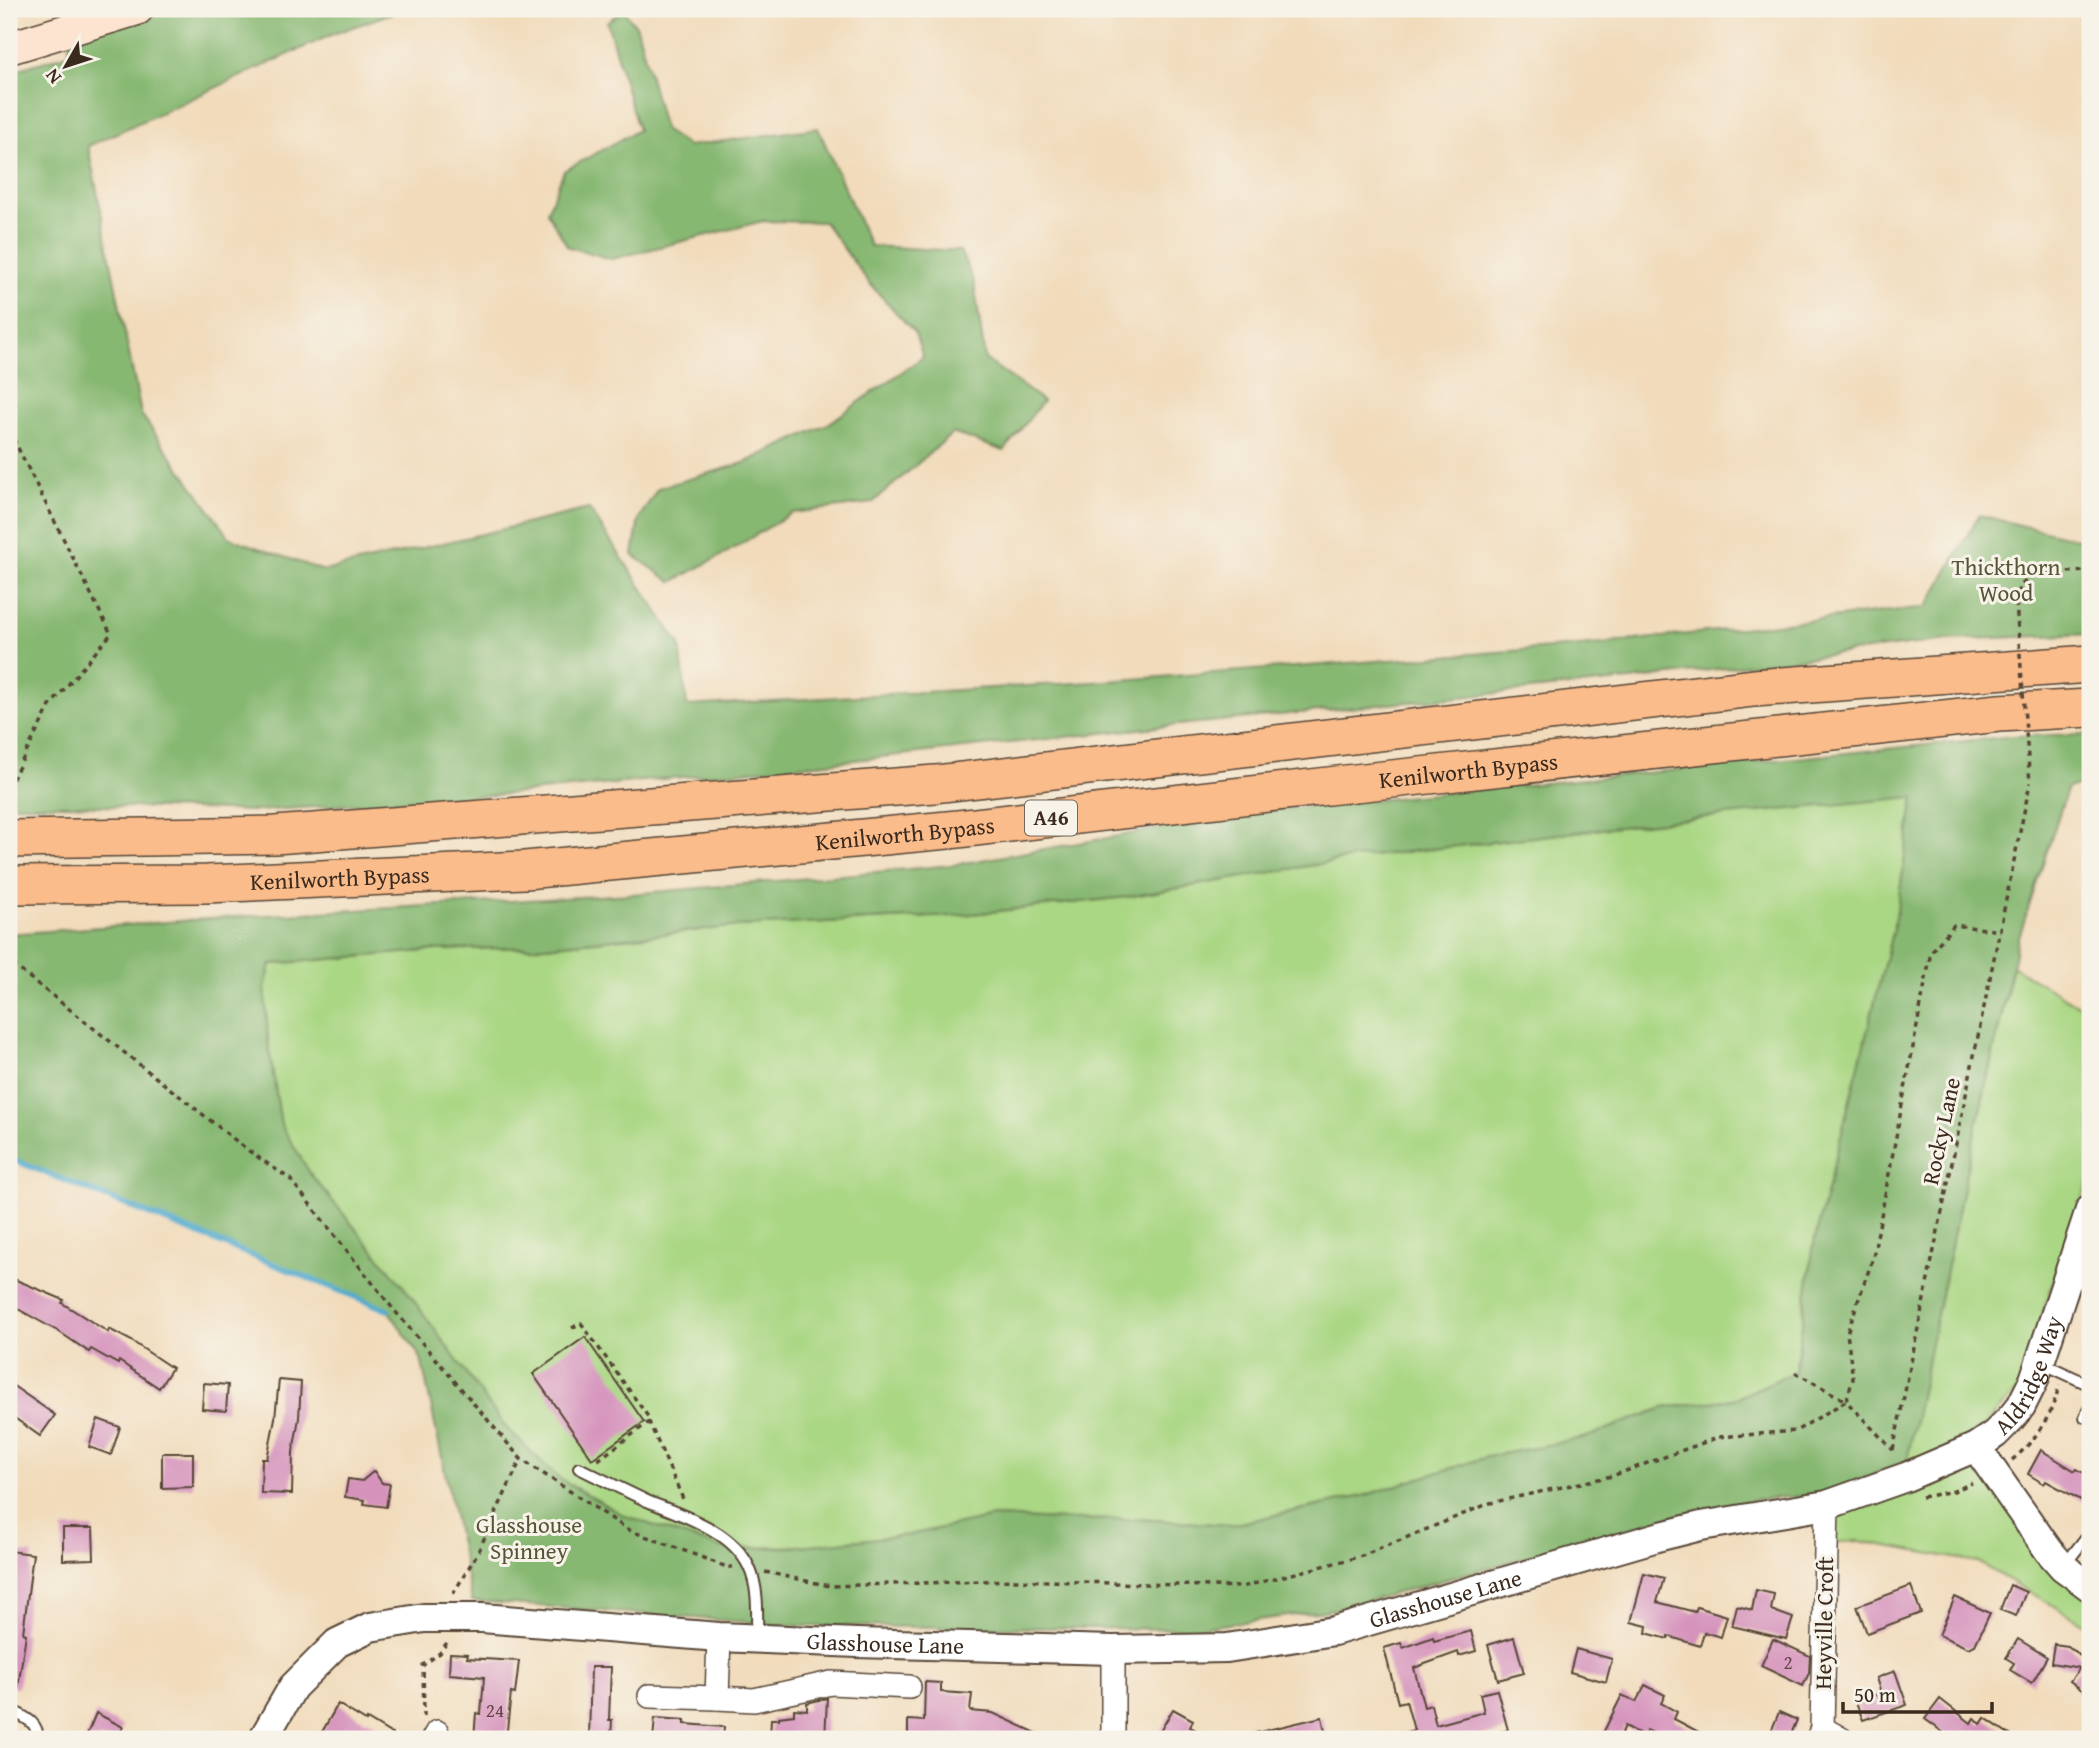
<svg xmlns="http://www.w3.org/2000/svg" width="2099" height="1748" font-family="'Gentium Book Plus',serif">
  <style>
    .green { fill: #aad784; stroke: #728051; stroke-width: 2 }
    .forest { fill: #87b872; stroke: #617148; stroke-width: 2; fill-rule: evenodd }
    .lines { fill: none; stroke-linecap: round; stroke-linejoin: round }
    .stream { stroke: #51aace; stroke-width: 6 }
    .building { fill: #d593bc }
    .service-casing { stroke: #564536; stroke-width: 14 }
    .minor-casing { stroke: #564536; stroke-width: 26 }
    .tertiary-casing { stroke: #564536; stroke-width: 32 }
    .secondary-casing { stroke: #564536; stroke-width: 35 }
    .trunk-casing { stroke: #564536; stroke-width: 40 }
    .path { stroke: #564536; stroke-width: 3.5; stroke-dasharray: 5 5; stroke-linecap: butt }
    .service { stroke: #fff; stroke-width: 10 }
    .minor { stroke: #fff; stroke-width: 23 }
    .tertiary { stroke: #fff; stroke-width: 28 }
    .secondary { stroke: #fde4d1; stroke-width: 32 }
    .trunk { stroke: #fabc8b; stroke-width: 37 }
    .path-bridge { stroke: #564536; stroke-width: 3.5; stroke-dasharray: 5 5; stroke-linecap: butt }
    .labels { text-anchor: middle; stroke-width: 6; stroke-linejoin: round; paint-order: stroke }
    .number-label { font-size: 19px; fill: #624446 }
    .shield { fill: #f7f3e8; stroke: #73665b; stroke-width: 2 }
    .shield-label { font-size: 21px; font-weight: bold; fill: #3b2a1e }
    .park-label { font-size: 23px; fill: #575538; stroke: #f7f3e8 }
    .street-label { font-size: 23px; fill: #3b2a1e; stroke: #f7f3e8 }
  </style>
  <rect width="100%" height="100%" fill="#f7f3e8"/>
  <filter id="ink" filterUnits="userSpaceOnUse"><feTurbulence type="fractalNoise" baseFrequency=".0143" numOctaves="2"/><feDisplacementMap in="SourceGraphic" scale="14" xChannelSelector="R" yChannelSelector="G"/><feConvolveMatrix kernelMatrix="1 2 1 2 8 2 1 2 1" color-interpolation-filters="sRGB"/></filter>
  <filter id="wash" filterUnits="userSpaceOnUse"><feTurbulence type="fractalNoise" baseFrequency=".00686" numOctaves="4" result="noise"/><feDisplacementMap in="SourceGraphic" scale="28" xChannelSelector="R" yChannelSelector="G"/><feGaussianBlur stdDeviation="1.57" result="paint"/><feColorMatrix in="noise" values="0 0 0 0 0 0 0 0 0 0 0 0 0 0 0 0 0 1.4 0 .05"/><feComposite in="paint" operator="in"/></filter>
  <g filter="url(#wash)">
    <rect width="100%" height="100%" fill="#f1dbbb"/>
    <g class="green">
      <polygon points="1914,796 1896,917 1814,1243 1795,1372 1734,1399 1663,1408 1587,1437 1487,1457 1363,1496 1231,1525 1137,1519 1065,1520 993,1517 909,1535 799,1546 724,1549 625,1516 558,1478 505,1427 407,1291 311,1175 281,1125 268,1042 265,986 271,964 437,950 536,947 741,926 953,916 1127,897 1354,858 1696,818"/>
      <polygon points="2013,967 2090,1012 2090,1179 2062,1253 2018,1390 1983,1427 1909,1469 1907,1460 1967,1168"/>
      <polygon points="1976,1447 2090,1588 2090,1619 2087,1625 1977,1562 1859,1541 1826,1543 1827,1505"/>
    </g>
    <g class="forest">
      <polygon points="72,9 403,9 333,34 88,146 141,414 230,538 324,571 589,509 680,645 687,706 1093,682 1592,645 1927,607 1979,515 2090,542 2090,634 1947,640 1630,680 1129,730 827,763 509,794 255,811 71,805 9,805 9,72 69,54"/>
      <polygon points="623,10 637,27 664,130 688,146 818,128 870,246 960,251 974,282 985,359 1043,401 1004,451 953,433 872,503 792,513 726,553 672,582 633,555 639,518 658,488 744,463 828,424 923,357 915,333 870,284 824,222 763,221 612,259 568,247 547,212 564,171 638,130 607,22"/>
      <path d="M2090,734V785L2068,787L2018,940L1967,1168L1907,1460L1827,1494L1752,1500L1678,1515L1339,1609L1191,1629L799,1626L472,1601L421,1358L388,1310L9,1158V934L233,917L633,894L953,865L1256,812L2015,736ZM1914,797L1896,917L1814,1243L1795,1372L1734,1399L1663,1408L1587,1437L1487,1457L1363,1496L1231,1525L1137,1519L1064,1520L993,1517L909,1535L790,1547L724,1549L625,1516L558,1478L505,1427L407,1291L311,1175L281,1125L268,1042L265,986L271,964L437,950L536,947L741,926L953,916L1127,897L1354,858L1696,818Z"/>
    </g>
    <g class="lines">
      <polyline class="stream" points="9,1158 388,1310"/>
    </g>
    <g id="blocks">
      <g class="building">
        <polygon points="9,1277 64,1300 62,1303 108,1332 109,1329 130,1340 172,1368 159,1388 119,1361 118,1364 91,1349 89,1352 61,1333 9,1304"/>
        <polygon points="585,1337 644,1422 592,1459 533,1374"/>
        <polygon points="279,1380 301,1382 299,1418 293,1452 292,1494 261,1493 262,1459 267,1459 275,1418"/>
        <polygon points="9,1383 55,1415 40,1436 9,1414"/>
        <polygon points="204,1383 228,1385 226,1411 202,1409"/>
        <polygon points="98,1419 120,1427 111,1455 89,1447"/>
        <polygon points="2041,1450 2075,1471 2077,1469 2090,1477 2090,1505 2046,1481 2044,1484 2028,1474"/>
        <polygon points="162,1453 193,1453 193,1487 162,1488"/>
        <polygon points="374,1471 382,1483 390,1484 386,1507 364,1504 365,1500 345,1497 348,1479 362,1481"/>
        <polygon points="63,1528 93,1528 94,1559 63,1560"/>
        <polygon points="9,1551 33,1554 23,1633 26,1634 18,1688 9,1687"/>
        <polygon points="1644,1573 1664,1578 1657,1602 1695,1612 1697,1607 1727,1616 1721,1637 1704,1632 1700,1646 1668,1636 1668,1639 1646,1633 1647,1626 1631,1622"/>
        <polygon points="2010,1585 2026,1592 2016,1616 2000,1610"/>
        <polygon points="1911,1586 1921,1613 1867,1633 1857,1606"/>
        <polygon points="1756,1590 1774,1594 1771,1610 1793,1618 1786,1639 1732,1626 1737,1606 1752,1610"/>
        <polygon points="1955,1597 1990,1613 1975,1645 1968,1648 1939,1635"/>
        <polygon points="1471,1631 1476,1651 1459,1656 1458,1652 1414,1668 1424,1707 1431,1705 1436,1725 1484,1712 1480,1694 1497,1690 1508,1730 1471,1739 1470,1735 1455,1739 1401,1739 1401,1734 1414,1730 1406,1701 1398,1703 1384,1648 1401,1643 1403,1648 1433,1637 1434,1641"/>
        <polygon points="1514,1637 1524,1673 1498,1680 1488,1645"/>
        <polygon points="1773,1639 1810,1656 1809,1673 1803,1686 1761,1666"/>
        <polygon points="2018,1639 2047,1657 2032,1683 2010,1670 2014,1663 2006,1658"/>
        <polygon points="2054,1644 2068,1646 2086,1660 2090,1654 2090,1696 2070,1681 2080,1668 2051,1663"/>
        <polygon points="1576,1649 1612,1659 1606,1682 1570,1672"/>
        <polygon points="450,1653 468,1654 467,1658 519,1661 515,1694 511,1693 506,1739 474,1739 476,1713 481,1714 484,1677 449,1674"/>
        <polygon points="591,1667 611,1667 609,1720 612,1720 611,1739 589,1739"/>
        <polygon points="1895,1671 1907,1705 1863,1720 1856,1702 1881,1693 1876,1678"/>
        <polygon points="925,1682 941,1683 941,1692 972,1694 970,1711 993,1713 1049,1739 908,1739 908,1720 924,1721"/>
        <polygon points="1645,1685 1665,1695 1661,1703 1677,1712 1674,1719 1712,1739 1665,1739 1647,1730 1644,1736 1625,1726 1619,1739 1600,1739 1622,1695 1636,1702"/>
        <polygon points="827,1698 825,1739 770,1739 771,1719 779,1719 779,1717 794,1715 794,1709 807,1710 807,1703"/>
        <polygon points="1940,1699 1971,1723 1974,1718 1981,1724 1985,1718 2016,1739 1952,1739 1925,1719"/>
        <polygon points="338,1704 366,1721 367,1719 400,1739 334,1739 322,1732"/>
        <polygon points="1173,1709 1193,1720 1190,1727 1213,1739 1166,1739 1158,1735"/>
        <polygon points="1779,1712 1797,1720 1789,1739 1768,1739"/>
        <polygon points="96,1713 123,1727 117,1739 85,1739"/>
        <polygon points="1322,1717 1326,1736 1313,1739 1256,1739 1255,1733"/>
        <polygon points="655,1718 685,1720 685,1724 724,1727 723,1739 653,1739"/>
      </g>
    </g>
  </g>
  <g filter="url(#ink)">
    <use href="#blocks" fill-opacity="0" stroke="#564536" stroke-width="2"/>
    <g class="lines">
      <g class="service-casing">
        <g id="service">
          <polyline points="2042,1363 2090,1385"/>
          <polyline points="2085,1417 2090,1407"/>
          <path d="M579,1468C601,1479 624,1490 647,1501C681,1515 732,1530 749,1567C759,1588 757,1614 757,1636"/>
          <polyline points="2063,1567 2088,1535 2090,1536"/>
          <path d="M9,1709C22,1716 40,1722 37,1739"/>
        </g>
      </g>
      <g class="minor-casing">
        <g id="minor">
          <polyline points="2070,1272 2090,1279"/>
          <polyline points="719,1637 717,1698 754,1700 831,1683 909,1687"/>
          <polyline points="650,1696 717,1698"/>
          <polyline points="1822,1728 1841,1739"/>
          <polyline points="433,1739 437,1732"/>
          <polyline points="1111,1739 1113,1730 1113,1650"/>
          <polyline points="1818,1739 1822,1728 1827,1505"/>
        </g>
      </g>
      <g class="tertiary-casing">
        <g id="tertiary">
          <polyline points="1976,1447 2049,1551 2063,1567 2090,1587"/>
          <path id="s1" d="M263,1739L293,1687L337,1643L370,1627L424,1618H482L719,1637L857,1643L1113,1650L1227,1648L1334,1631L1661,1536L1701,1526L1827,1505L1906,1477L1976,1447L1995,1434L2011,1418L2021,1406L2034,1380L2090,1210"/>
        </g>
      </g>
      <g class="secondary-casing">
        <polyline id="secondary" points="9,48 137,9"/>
      </g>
      <g class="trunk-casing">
        <g id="trunk">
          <polyline points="9,839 275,835 935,784 1754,688 2090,664"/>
          <path id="s2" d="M9,885L207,884L525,870L958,829L1346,784L1999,713L2090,708"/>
        </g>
      </g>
      <g class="path">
        <polyline points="9,430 111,634 50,706 9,786"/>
        <polyline points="2016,603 2020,586 2035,573 2090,571"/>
        <polyline points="9,944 16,967 249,1151 290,1179 394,1310 521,1459 629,1530 727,1567 733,1567"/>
        <polyline points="572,1328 581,1323 649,1418 649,1422 683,1499"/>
        <polyline points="1795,1372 1846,1401 1853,1379 1847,1333 1873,1258 1931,952 1954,925 2000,931"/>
        <polyline points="1893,1450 2030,783"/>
        <polyline points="598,1460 649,1422"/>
        <path d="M2012,1460C2035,1442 2053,1414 2059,1385"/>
        <polyline points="1922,1497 1954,1491 1972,1483"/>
        <polyline points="765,1572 830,1586 1015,1580 1242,1587 1362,1556 1490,1503 1612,1476 1719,1437 1796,1431 1846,1401 1893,1450"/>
        <polyline points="453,1594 477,1554 521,1459"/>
        <polyline points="424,1717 423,1665 440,1653 448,1641"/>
      </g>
      <use href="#service" class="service"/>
      <use href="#minor" class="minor"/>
      <use href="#tertiary" class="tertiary"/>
      <use href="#secondary" class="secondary"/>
      <use href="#trunk" class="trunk"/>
      <polyline class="path-bridge" points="2016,603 2030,783"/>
    </g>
  </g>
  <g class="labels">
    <g class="number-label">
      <text x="1788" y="1669">2</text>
      <text x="495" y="1717">24</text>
    </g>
    <rect class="shield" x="1025" y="800.5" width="52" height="35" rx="5"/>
    <g class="shield-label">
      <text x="1051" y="825">A46</text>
    </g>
    <g class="park-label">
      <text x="2006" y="575">Thickthorn<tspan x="2006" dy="26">Wood</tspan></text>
      <text x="529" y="1533">Glasshouse<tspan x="529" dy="26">Spinney</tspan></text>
    </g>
    <g class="street-label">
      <text dy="8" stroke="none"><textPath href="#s2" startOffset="1465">Kenilworth Bypass</textPath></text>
      <text dy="8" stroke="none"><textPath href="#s2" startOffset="898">Kenilworth Bypass</textPath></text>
      <text dy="8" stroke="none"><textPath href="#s2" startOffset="331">Kenilworth Bypass</textPath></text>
      <text transform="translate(1941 1131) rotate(-78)" y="8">Rocky Lane</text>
      <text dy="8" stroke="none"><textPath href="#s1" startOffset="1888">Aldridge Way</textPath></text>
      <text dy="8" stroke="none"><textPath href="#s1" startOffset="1242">Glasshouse Lane</textPath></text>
      <text transform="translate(1824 1623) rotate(-89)" y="8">Heyville Croft</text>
      <text dy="8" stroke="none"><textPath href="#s1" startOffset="676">Glasshouse Lane</textPath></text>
    </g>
  </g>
  <rect width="2099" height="1748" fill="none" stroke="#f7f3e8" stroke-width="35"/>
  <g transform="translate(66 66) rotate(231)" stroke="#f7f3e8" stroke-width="5" paint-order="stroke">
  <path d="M0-5L12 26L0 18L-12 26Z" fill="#3b2a1e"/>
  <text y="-10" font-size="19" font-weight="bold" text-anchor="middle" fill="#3b2a1e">N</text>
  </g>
  <path d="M1843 1702v10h149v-10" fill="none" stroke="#3b2a1e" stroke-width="3.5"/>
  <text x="1854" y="1702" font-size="21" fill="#3b2a1e" stroke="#f7f3e8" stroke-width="5" paint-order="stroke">50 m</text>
</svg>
